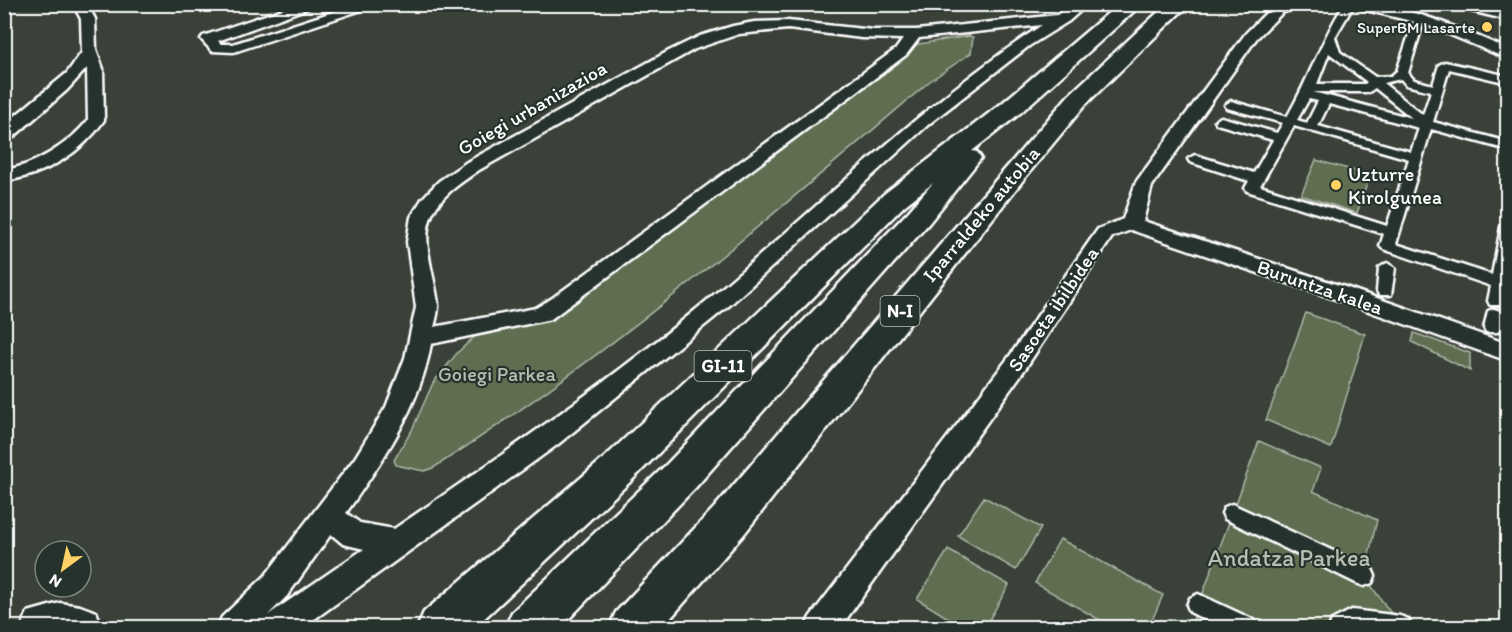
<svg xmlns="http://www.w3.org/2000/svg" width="1512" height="632" font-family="Itim,sans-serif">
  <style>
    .green { fill: #5e6e51; stroke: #aeb6a8; stroke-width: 1.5 }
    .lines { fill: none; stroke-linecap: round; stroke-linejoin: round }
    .pedestrian-casing { stroke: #fff; stroke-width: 5 }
    .minor-casing { stroke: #fff; stroke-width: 5 }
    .secondary-casing { stroke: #fff; stroke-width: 5 }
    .motorway-casing { stroke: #fff; stroke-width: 5 }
    .pedestrian { fill: #26332d; fill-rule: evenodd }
    .minor { fill: #26332d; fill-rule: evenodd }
    .secondary { fill: #26332d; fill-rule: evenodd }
    .motorway { fill: #26332d; fill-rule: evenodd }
    .poi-dot { fill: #ffd166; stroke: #26332d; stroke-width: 2 }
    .labels { text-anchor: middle; stroke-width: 4.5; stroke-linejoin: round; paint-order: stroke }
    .far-poi-label { font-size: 16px; fill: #fff; stroke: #26332d; text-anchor: end }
    .shield { fill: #26332d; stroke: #bec2c0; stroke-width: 1.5 }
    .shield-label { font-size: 18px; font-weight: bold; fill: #fff }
    .street-label { font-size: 20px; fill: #fff; stroke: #26332d }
    .poi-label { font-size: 20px; fill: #fff; stroke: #26332d; text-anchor: start }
    .park-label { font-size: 20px; fill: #b7beb1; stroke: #26332d }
    .near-park-label { font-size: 24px; fill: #b7beb1; stroke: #26332d }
  </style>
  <rect width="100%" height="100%" fill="#3a4138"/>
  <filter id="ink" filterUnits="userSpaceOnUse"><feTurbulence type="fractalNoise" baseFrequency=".0167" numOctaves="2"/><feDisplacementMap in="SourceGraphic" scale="12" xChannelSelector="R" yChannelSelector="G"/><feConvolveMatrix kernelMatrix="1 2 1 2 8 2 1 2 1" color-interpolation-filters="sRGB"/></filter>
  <g filter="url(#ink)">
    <g class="green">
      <path d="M969,36L973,37L971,53L930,81C770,218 611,355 433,468L424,471L396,465L394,460L412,430L433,383L458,352L483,329L528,322L913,45Z"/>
      <polygon points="1316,160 1370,175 1357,213 1301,195"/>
      <polygon points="1306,313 1365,334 1331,448 1266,420"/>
      <polygon points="1414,333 1470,353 1470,371 1412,342"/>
      <polygon points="1259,441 1321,468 1313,491 1377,520 1364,576 1401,627 1190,628"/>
      <polygon points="984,497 1041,528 1016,570 958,536"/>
      <polygon points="1060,539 1163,595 1149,627 1112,627 1035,583"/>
      <polygon points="948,550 1009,585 985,627 963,627 917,599"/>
    </g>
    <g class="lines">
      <g class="pedestrian-casing">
        <g id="pedestrian">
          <polygon points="1442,4 1463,4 1508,14 1508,20"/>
          <path d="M1343,6L1352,8L1335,37L1340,52L1375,77L1391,76L1397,71L1413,23L1418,20L1423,23L1408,73L1414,80L1433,85L1439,65L1445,62L1508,76V83L1449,69L1433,122L1508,142V150L1431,129L1396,244L1492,275L1501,227L1508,223V291H1506L1502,305H1490L1488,301L1491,286L1383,249L1380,246L1384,234L1247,191L1245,188L1249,181L1190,162L1188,159L1195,155L1254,173L1273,140L1217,124L1215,121L1221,117L1277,133L1283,123L1227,108L1225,105L1231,101L1287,117C1308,81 1321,41 1343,6ZM1329,53L1367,82L1365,84H1317ZM1401,79L1406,85L1431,91L1423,115L1383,83ZM1375,88L1412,118L1313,92H1369ZM1309,99L1318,101L1307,123L1297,120ZM1329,104L1419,128L1411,152L1318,126ZM1294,126L1409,159L1387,226L1260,186Z"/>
          <polygon points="1387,263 1395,268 1391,295 1379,295 1377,291 1379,268"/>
          <path d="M1494,309L1500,311C1504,317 1502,326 1498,332H1486L1484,328L1488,311Z"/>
          <polygon points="1232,504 1372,569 1375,576 1372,583 1364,586 1356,583 1225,519 1222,513 1225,507"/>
          <polygon points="1198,594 1254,620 1257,628 1221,628 1190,612 1187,605 1190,598"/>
          <polygon points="1352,610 1400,616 1408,619 1412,627 1329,628 1332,620"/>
        </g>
      </g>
      <g class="minor-casing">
        <g id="minor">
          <path d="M73,4H87L95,19L96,49L103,69L104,120C82,153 44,176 4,181V170C35,166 69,144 88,120L87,68L67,90L10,140L4,141V125L67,73L82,52L81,19Z"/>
          <polygon points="298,4 319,4 218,41 221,44 233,44 358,4 380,4 234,52 212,51 201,39 203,36"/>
          <path d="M1072,4H1088L1069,21L1029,46L930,123L731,304L557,445L302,628H259L263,620L255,628H217L222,617L265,576L355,458L386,407L405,358L416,307L407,242L411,217L422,199L439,181L467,162L669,51L700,36L733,26L754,22L788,21L873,30H917L1057,15ZM1042,25C924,103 824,202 716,293C614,379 504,454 394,529L360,523L346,513C382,462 420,407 431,344L551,319L906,55L919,38ZM788,29L862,38L903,39L896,49L551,299L536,308L434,327C436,320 438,312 438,305C435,273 416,234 437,206C448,190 464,181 479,170L695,49L739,34ZM331,534L343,544L364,549L268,615L287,596Z"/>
          <polygon points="1278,4 1308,4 1282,13 1256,39 1152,186 1143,221 1348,288 1508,344 1508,361 1332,298 1131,230 1112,237 1025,369 840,628 805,628 810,617 1009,357 1098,229 1123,219 1136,182 1246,33 1272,7"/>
          <path d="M1353,4C1408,4 1457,28 1508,49V59L1427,25L1354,7Z"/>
        </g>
      </g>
      <g class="secondary-casing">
        <polygon id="secondary" points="60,603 80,606 96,612 103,628 21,628 28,612"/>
      </g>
      <g class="motorway-casing">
        <g id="motorway">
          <polygon points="1119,4 1142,4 1019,114 972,151 977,152 981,158 929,223 695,488 560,628 505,628 512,612 667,464 909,211 933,183 904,206 631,481 474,628 417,628 424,612 603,459 884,194 1001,104"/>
          <polygon points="1167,4 1189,4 1085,105 1023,180 744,534 662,628 609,628 616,612 714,508 1069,95"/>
        </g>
      </g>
      <use href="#pedestrian" class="pedestrian"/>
      <use href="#minor" class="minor"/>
      <use href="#secondary" class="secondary"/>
      <use href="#motorway" class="motorway"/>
    </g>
  </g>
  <g class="poi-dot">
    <circle cx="1487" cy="27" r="6"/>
    <circle cx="1336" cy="185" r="6"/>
  </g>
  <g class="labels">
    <g class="far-poi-label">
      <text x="1475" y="33">SuperBM Lasarte</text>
    </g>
    <g class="shield">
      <rect x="880.5" y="296" width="39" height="30" rx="4.5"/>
      <rect x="694.5" y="351" width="57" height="30" rx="4.5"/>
    </g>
    <g class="shield-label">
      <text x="900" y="317">N-I</text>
      <text x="723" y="372">GI-11</text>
    </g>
    <g class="street-label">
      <text transform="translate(532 108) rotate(-30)" y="7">Goiegi urbanizazioa</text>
      <text transform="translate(981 214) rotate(-50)" y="7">Iparraldeko autobia</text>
      <text transform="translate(1320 287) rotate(19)" y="7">Buruntza kalea</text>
      <text transform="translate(1053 309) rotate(-56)" y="7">Sasoeta ibilbidea</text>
    </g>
    <g class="poi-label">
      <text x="1348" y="181">Uzturre<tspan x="1348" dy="23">Kirolgunea</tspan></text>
    </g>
    <g class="park-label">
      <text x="497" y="381">Goiegi Parkea</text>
    </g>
    <g class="near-park-label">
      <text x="1289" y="566">Andatza Parkea</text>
    </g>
  </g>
  <rect width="1512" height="632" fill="none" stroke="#26332d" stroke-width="24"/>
  <rect x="12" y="12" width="1488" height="608" fill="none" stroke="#fff" stroke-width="2" filter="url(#ink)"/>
  <g transform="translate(63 569) rotate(213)"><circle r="28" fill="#26332d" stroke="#7d8581" stroke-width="1.5"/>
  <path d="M0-4.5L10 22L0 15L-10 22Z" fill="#ffd166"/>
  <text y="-9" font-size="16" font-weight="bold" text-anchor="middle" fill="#ffffff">N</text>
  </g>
</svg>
